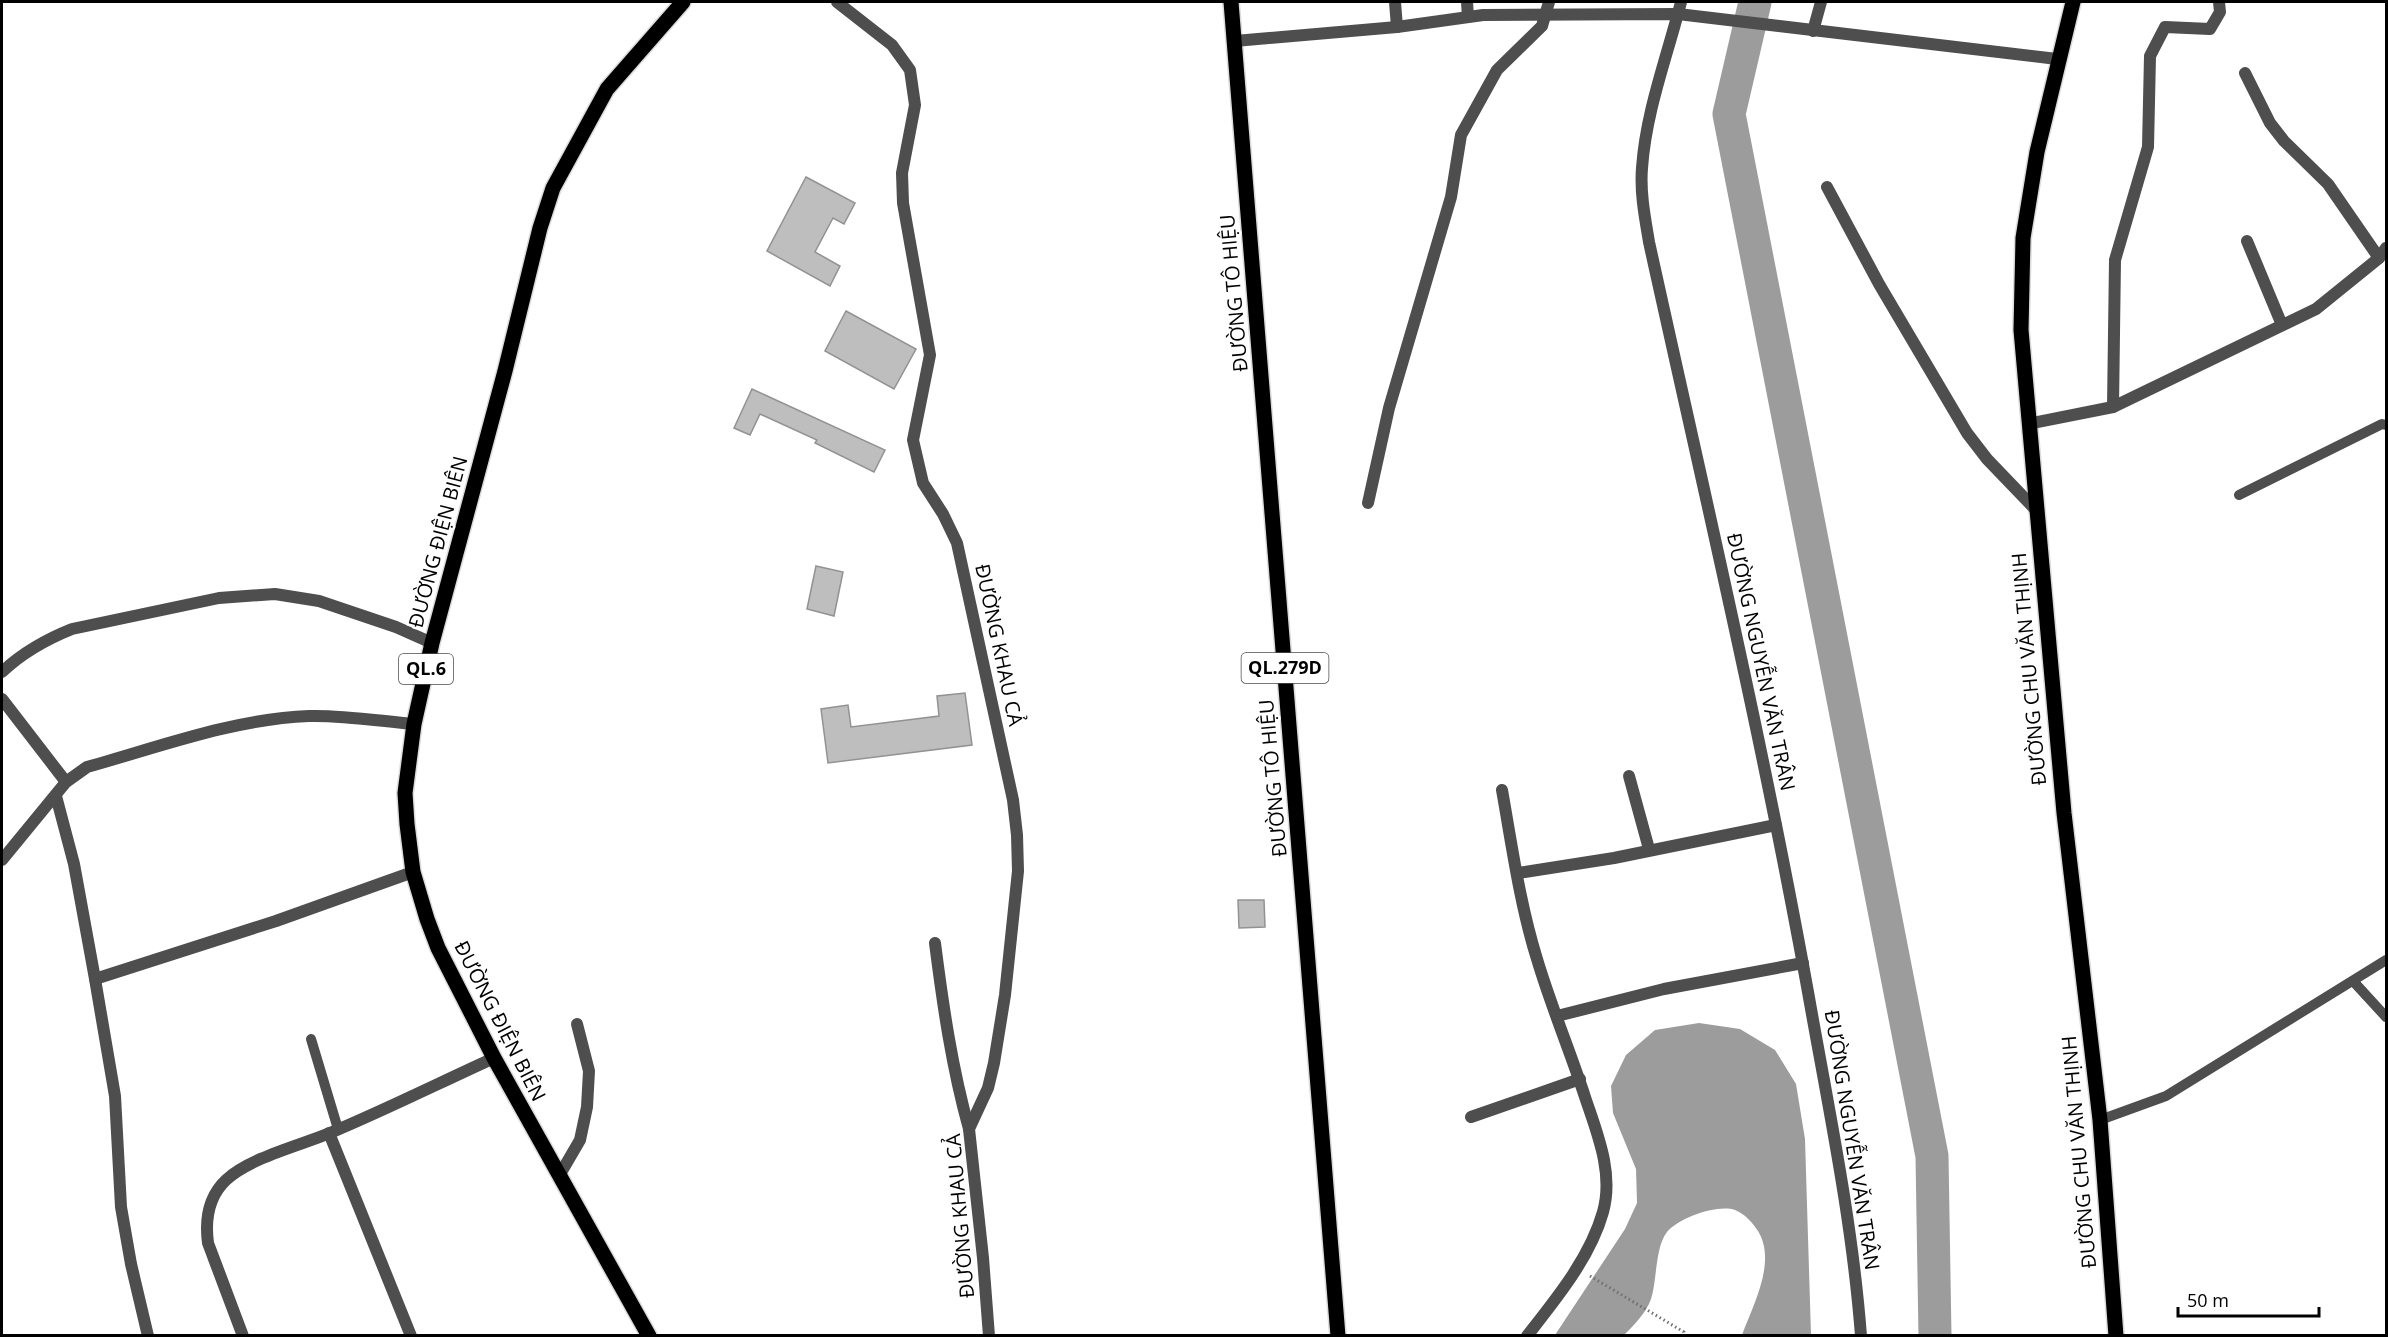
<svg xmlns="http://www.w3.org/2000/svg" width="2388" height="1337" font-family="'Open Sans',sans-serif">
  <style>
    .water { fill: #9c9c9c }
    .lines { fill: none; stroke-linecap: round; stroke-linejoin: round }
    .river { stroke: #9c9c9c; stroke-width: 33 }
    .building { fill: #bebebe; stroke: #929292; stroke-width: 1.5 }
    .primary-casing { stroke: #dbdbdb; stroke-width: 18 }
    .path { stroke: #707070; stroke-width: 3; stroke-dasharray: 1.5 3; stroke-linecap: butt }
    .service { stroke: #4e4e4e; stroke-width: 10 }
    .minor { stroke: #4e4e4e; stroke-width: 12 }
    .primary { stroke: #000; stroke-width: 15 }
    .labels { text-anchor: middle; stroke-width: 5; stroke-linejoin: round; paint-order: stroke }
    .shield { fill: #fff; stroke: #4c4c4c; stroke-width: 1.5 }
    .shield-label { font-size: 18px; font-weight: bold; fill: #000 }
    .street-label { font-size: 20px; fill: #000; stroke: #fff }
  </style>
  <rect width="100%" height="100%" fill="#fff"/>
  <path class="water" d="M1699,1023L1740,1029L1775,1050L1796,1084L1805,1139L1811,1335H1742C1753,1305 1777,1262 1758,1231C1752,1222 1745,1214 1735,1210C1717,1204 1679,1218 1667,1232C1655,1247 1657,1281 1651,1299C1646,1313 1634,1325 1624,1335H1555L1625,1229L1637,1203L1636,1169L1613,1113L1611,1086L1626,1055L1655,1030Z"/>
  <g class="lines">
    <polyline class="river" points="1755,2 1729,114 1932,1156 1935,1336"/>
  </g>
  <g class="building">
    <polygon points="806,177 855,203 844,224 833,218 815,252 840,266 830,286 767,251"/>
    <polygon points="846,311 916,349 894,389 825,351"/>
    <polygon points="752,389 885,450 874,472 815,443 817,440 760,414 750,435 734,428"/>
    <polygon points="816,566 843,572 834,616 807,609"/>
    <polygon points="965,693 972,745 828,763 821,709 848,705 851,727 939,716 937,696"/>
    <polygon points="1238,900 1264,900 1265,927 1239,928"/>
  </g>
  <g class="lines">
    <g class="primary-casing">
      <g id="primary">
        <polyline points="1231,2 1338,1336"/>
        <polyline points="2073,2 2037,152 2023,238 2021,330 2064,813 2100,1120 2116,1336"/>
        <polyline points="649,1336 494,1058 438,948 427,919 413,872 407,824 405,793 414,724 432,643 505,371 540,228 553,188 607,89 683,2"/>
      </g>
    </g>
    <polyline class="path" points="1590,1276 1684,1332 1683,1336"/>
    <g class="service">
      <polyline points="2239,495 2382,424 2386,425"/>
      <polyline points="2353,981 2386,1017"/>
      <polyline points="311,1039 338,1129"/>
      <polyline points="2100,1120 2166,1096 2386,960"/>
    </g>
    <g class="minor">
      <polyline points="837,2 892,45 910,70 915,105 902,173 903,203 930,355 913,440 923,483 943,514 957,543 1013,800 1017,835 1018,871 1005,995 994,1063 988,1088 969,1129 983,1258 989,1336"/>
      <polyline points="1395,2 1397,27"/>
      <polyline points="1467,2 1468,17"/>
      <path d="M1681,2C1667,57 1646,111 1642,168C1640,193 1645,218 1649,242C1706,501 1767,759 1813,1020C1832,1125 1853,1230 1861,1336"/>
      <polyline points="1813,31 1821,2"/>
      <polyline points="1235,41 1397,27 1483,15 1678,14 2057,59"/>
      <polyline points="2245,73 2270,123 2284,141 2328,184 2379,258"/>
      <polyline points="1827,187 1879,284 1967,433 1987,459 2035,509"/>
      <polyline points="2247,241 2282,325"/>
      <polyline points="2113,407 2115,260 2148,147 2150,56 2165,27 2210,29 2220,12 2219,2"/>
      <polyline points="2028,424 2113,407 2316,309 2379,258 2386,248"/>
      <polyline points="1368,503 1389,408 1451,197 1461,135 1497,70 1542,26 1549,2"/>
      <path d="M2,672C22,653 47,639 72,629L219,598L275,594L319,601L396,627L432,643"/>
      <polyline points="2,699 66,782"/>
      <polyline points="1629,776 1649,849"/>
      <path d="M1502,790C1512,846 1520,905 1537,959C1551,1006 1570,1051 1585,1097C1597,1133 1614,1173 1603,1212C1590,1258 1556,1299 1527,1336"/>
      <polyline points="56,796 74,864 95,979 115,1096 121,1207 131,1264 148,1336"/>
      <path d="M2,860L66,782L87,767C159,747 233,719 309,716C343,715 379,721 414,724"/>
      <polyline points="1518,873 1614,858 1776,825"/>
      <path d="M935,943C943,1006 952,1068 969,1129"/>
      <polyline points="95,979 276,921 413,872"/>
      <polyline points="1557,1016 1664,989 1803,963"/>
      <polyline points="1471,1117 1580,1079"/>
      <polyline points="329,1133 411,1336"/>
      <polyline points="559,1176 580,1140 587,1107 589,1071 577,1024"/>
      <path d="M243,1336L208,1243C205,1220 208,1197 226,1180C249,1158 301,1145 330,1133C385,1110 439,1083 494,1058"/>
    </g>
    <use href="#primary" class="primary"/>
  </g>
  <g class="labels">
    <g class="shield">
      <rect x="1241.5" y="653" width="87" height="30" rx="4.5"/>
      <rect x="399" y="654" width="54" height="30" rx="4.5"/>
    </g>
    <g class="shield-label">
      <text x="1285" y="674">QL.279D</text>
      <text x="426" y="675">QL.6</text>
    </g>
    <g class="street-label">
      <text transform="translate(1234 293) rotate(-95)" y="7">ĐƯỜNG TÔ HIỆU</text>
      <text transform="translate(438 542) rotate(-75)" y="7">ĐƯỜNG ĐIỆN BIÊN</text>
      <text transform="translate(999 645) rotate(78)" y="7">ĐƯỜNG KHAU CẢ</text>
      <text transform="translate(1761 662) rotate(78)" y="7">ĐƯỜNG NGUYỄN VĂN TRÂN</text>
      <text transform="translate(2029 669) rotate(-95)" y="7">ĐƯỜNG CHU VĂN THỊNH</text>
      <text transform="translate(1273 778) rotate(-95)" y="7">ĐƯỜNG TÔ HIỆU</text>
      <text transform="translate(500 1021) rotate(63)" y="7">ĐƯỜNG ĐIỆN BIÊN</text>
      <text transform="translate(1852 1140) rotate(81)" y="7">ĐƯỜNG NGUYỄN VĂN TRÂN</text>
      <text transform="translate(2079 1152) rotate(-95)" y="7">ĐƯỜNG CHU VĂN THỊNH</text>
      <text transform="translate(960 1216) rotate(-95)" y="7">ĐƯỜNG KHAU CẢ</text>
    </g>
  </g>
  <rect width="2388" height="1337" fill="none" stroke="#000000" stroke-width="6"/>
  <path d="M2178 1307v9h141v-9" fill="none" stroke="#000000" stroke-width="3"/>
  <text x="2187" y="1307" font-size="18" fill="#000000" stroke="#ffffff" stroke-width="4.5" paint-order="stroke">50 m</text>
</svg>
